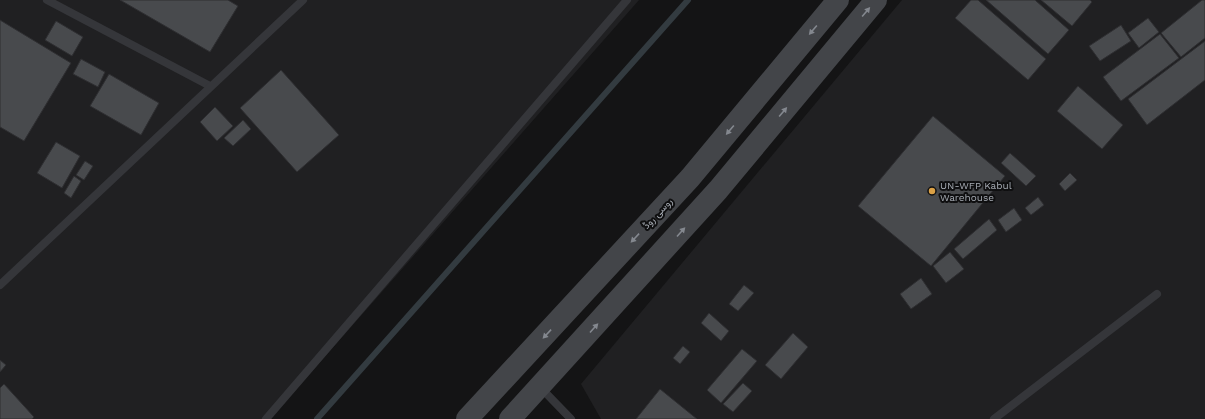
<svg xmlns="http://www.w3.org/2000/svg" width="1205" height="419" font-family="'Work Sans',Vazirmatn,sans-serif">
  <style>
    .built { fill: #202022 }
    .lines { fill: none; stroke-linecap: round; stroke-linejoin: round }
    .stream { stroke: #333b40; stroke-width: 6 }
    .building { fill: #484a4d; stroke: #2e2e31 }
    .lane { stroke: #35363a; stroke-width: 8 }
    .secondary { stroke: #434549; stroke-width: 22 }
    .oneway { fill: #84888f }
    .poi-dot { fill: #dba146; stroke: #0f0f10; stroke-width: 1.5 }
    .labels { text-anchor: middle; stroke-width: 4; stroke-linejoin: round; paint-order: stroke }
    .poi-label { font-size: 10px; fill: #a7acb4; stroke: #0f0f10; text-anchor: start }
    .street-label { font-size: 10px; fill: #a7acb4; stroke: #0f0f10 }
  </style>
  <rect width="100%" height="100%" fill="#141415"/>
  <g class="built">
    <polygon points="0,0 639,0 270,419 0,419"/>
    <polygon points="902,0 1205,0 1205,419 601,419 581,384"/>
  </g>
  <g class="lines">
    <polyline class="stream" points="317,419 688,0"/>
  </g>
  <g class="building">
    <polygon points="120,0 228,0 238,6 210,52"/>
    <polygon points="971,0 978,0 1046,59 1028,80 955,18"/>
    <polygon points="986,0 1035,0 1069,30 1048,54"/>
    <polygon points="1041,0 1090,0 1092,2 1072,26"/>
    <polygon points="1202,0 1205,0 1205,38 1181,57 1161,33"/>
    <polygon points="1148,18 1159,32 1139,48 1128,33"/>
    <polygon points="0,20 71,63 24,141 0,127"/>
    <polygon points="56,21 83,37 72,56 45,40"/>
    <polygon points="1121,25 1131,41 1100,61 1089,46"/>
    <polygon points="1160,34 1179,58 1121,101 1103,77"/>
    <polygon points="1205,41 1205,80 1147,125 1128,99"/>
    <polygon points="81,59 105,72 98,87 73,74"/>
    <polygon points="281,70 339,135 297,172 240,108"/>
    <polygon points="109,74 159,103 141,135 90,106"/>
    <polygon points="1078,86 1123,125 1102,149 1057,111"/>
    <polygon points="215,107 233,126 217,141 200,122"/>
    <polygon points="933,116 1005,176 931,266 858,206"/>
    <polygon points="243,120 251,129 233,146 224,138"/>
    <polygon points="56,142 80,156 62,188 37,173"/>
    <polygon points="1010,153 1036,176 1026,186 1001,163"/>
    <polygon points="85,161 93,166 84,180 76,175"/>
    <polygon points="1070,173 1077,180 1065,191 1059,184"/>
    <polygon points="74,176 81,181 71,198 64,193"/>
    <polygon points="1038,197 1044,205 1031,215 1025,208"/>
    <polygon points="1014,208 1022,220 1006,232 998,220"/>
    <polygon points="989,219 997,230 963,259 954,249"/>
    <polygon points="950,252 964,269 946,283 933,266"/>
    <polygon points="921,278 932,294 911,309 900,294"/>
    <polygon points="744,285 754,293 738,311 729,304"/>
    <polygon points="709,313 729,331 721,341 701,323"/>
    <polygon points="793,333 808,347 781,379 765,365"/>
    <polygon points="683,346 690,352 680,364 673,358"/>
    <polygon points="742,349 757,361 721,403 707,390"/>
    <polygon points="0,360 6,365 0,372"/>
    <polygon points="743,383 752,391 733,412 723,404"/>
    <polygon points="4,384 34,417 32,419 0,419 0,388"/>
    <polygon points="660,389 697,419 636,419"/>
  </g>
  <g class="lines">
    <g class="lane">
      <polyline points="47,0 210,86"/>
      <polyline points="0,285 303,0"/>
      <polyline points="541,388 571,419"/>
      <polyline points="266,419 627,0"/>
      <polyline points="994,419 1157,294"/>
    </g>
    <g class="secondary">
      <polyline points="467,419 690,178 838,0"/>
      <polyline points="510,419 718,190 876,0"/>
    </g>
  </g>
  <defs><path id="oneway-solid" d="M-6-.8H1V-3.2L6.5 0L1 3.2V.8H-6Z"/></defs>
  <g class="oneway">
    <use href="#oneway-solid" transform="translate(866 12) rotate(-50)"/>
    <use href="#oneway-solid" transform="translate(813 30) rotate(130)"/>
    <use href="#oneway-solid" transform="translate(783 112) rotate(-50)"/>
    <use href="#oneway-solid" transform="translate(730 130) rotate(130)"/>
    <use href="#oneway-solid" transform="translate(681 232) rotate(-48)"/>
    <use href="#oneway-solid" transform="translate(635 238) rotate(133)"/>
    <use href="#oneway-solid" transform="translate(594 328) rotate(-48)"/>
    <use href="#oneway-solid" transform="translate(547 334) rotate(133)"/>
  </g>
  <circle class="poi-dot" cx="932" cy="191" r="4"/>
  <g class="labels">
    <g class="poi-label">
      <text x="940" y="189">UN-WFP Kabul<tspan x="940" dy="12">Warehouse</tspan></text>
    </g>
    <g class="street-label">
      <text transform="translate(657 213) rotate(-47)" y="4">روسی روڈ</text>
    </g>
  </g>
</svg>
